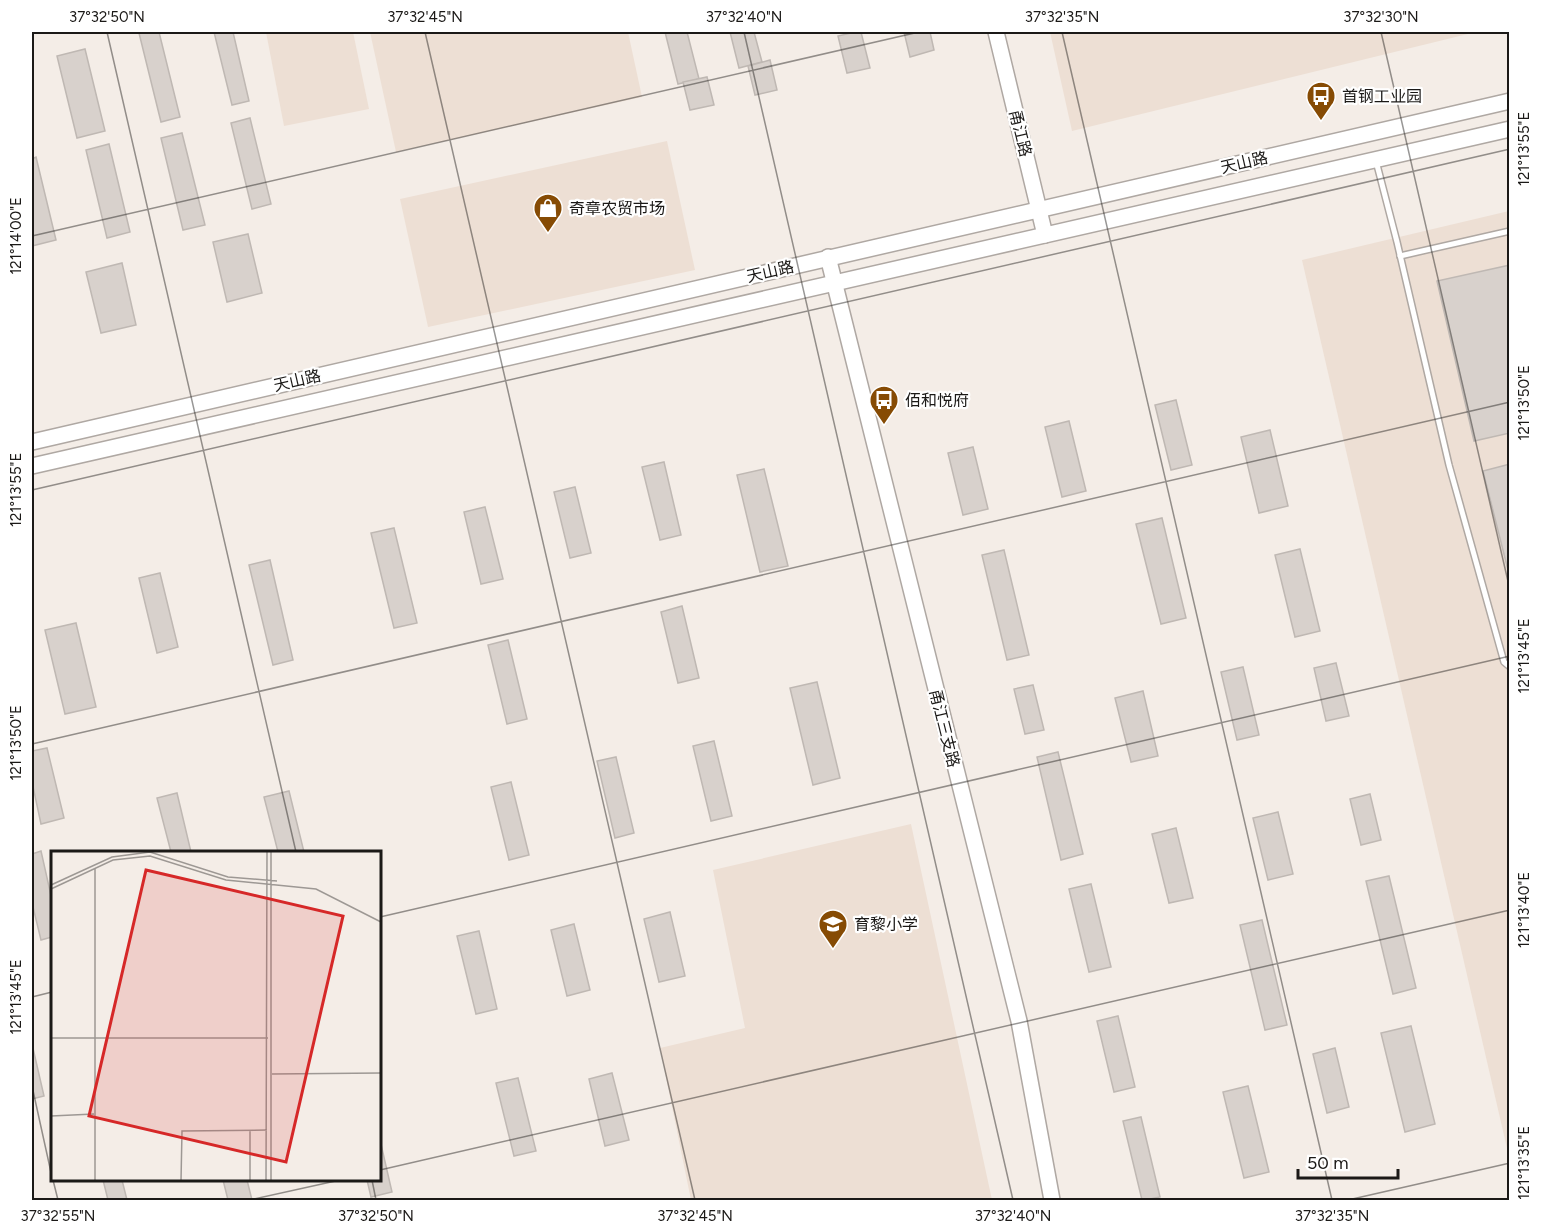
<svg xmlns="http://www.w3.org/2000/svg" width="1541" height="1232" font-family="Figtree,'Noto Sans SC',sans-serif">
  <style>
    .built { fill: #eddfd4 }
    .building { fill: #d8d1cc; stroke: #bfb8b3; stroke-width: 1.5 }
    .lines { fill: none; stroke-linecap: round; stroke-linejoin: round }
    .lane-casing { stroke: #afa8a3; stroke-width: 8 }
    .secondary-casing { stroke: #afa8a3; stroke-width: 18 }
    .lane { stroke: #fff; stroke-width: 5 }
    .secondary { stroke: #fff; stroke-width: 15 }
    .ticks { fill: none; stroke: #1b1917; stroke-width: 1.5; stroke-opacity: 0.45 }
    .labels { text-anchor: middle; stroke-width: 4.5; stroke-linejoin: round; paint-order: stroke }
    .poi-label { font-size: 16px; fill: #1b1917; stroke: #fff; text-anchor: start }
    .street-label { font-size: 16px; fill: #1b1917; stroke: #fff }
    .inset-road { fill: none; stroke: #9d9894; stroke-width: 1.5 }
    .view { fill: #d62828; fill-opacity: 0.15; stroke: #d62828; stroke-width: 3 }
    .inset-edge { fill: none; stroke: #1b1917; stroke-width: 3 }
    .neatline { fill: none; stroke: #1b1917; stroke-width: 2 }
    .ticks-label { font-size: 15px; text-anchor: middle; fill: #1b1917 }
  </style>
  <rect width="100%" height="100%" fill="#f4ede7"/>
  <g class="built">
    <polygon points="266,32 353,32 369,109 284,126"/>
    <polygon points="370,32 628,32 642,97 396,152"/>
    <polygon points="1050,32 1476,32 1072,131"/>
    <polygon points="667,141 695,270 428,327 400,199"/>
    <polygon points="1509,211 1509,1157 1302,260"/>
    <polygon points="911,824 992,1200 691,1200 660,1048 745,1028 713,870"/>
  </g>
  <g class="building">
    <polygon points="144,32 159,32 180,117 161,122 139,33"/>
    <polygon points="214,32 233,32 249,101 232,105"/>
    <polygon points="665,32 687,32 699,79 678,84"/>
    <polygon points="730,32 754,32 762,62 739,68"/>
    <polygon points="855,32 861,32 870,68 847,73 838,36"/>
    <polygon points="904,32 930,32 934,50 910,57"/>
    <polygon points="85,49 105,131 77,138 57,56"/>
    <polygon points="770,60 777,90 755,95 748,66"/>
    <polygon points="707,77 714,105 690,110 683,82"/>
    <polygon points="250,118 271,204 252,209 231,123"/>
    <polygon points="182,133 205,225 183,230 161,138"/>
    <polygon points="109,144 130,232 107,238 86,150"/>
    <polygon points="36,157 56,240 32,246 32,159"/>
    <polygon points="248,234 262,293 227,302 213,242"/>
    <polygon points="122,263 136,325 101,333 86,272"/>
    <polygon points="1510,265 1510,433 1474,441 1437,281"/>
    <polygon points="1176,400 1192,465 1171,470 1155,405"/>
    <polygon points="1069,421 1086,491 1062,497 1045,427"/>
    <polygon points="1270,430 1288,506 1259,513 1241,437"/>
    <polygon points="973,447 988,509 963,515 948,453"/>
    <polygon points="664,462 681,535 660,540 642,467"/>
    <polygon points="1510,464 1510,578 1483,471"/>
    <polygon points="764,469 788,566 760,572 737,475"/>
    <polygon points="575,487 591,553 570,558 554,492"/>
    <polygon points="485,507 503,579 481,584 464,512"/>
    <polygon points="1162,518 1186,618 1161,624 1136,524"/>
    <polygon points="394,528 417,623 394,628 371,533"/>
    <polygon points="1300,549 1320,631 1295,637 1275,555"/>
    <polygon points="1004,550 1029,655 1007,660 982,555"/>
    <polygon points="270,560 293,660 273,665 249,565"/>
    <polygon points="160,573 178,647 157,653 139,578"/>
    <polygon points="682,606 699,678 678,683 661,612"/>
    <polygon points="76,623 96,707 65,714 45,630"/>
    <polygon points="508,640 527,719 507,724 488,645"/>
    <polygon points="1336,663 1349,716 1326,721 1314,668"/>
    <polygon points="1243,667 1259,735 1237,740 1221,672"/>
    <polygon points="817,682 840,778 813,785 790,688"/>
    <polygon points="1033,685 1044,730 1025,734 1014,689"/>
    <polygon points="1143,691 1158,756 1131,762 1115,698"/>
    <polygon points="714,741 732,816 711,821 693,746"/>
    <polygon points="47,748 64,818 41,824 32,782 32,751"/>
    <polygon points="1058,752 1083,854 1061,860 1037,757"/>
    <polygon points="616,757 634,833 615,838 597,761"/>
    <polygon points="511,782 529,855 509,860 491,787"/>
    <polygon points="289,791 304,852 278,852 264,797"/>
    <polygon points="177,793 191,852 171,852 157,798"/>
    <polygon points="1370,794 1381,840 1361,845 1350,799"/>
    <polygon points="1278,812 1293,874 1268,880 1253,818"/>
    <polygon points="1176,828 1193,898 1169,903 1152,834"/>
    <polygon points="41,851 52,900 52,937 41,940 32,903 32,854"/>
    <polygon points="1389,876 1416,988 1393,994 1366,881"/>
    <polygon points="1091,884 1111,967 1089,972 1069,889"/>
    <polygon points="670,912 685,976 659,982 644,919"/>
    <polygon points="1262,920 1287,1025 1265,1030 1240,925"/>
    <polygon points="574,924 590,990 567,996 551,930"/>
    <polygon points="479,931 497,1009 476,1014 457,936"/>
    <polygon points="1118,1016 1135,1087 1114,1092 1097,1021"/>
    <polygon points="1411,1026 1435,1124 1405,1132 1381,1033"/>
    <polygon points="32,1044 44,1096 32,1099"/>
    <polygon points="1335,1048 1349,1107 1327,1113 1313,1054"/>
    <polygon points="612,1073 629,1140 605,1146 589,1079"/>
    <polygon points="518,1078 536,1151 514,1156 496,1083"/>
    <polygon points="1248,1086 1269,1172 1244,1178 1223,1092"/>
    <polygon points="1141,1117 1160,1197 1145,1200 1142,1200 1123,1121"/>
    <polygon points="380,1140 392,1192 371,1197 367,1180 380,1180"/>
    <polygon points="103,1180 122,1180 127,1200 108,1200"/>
    <polygon points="223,1180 247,1180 252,1200 228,1200"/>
  </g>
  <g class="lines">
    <g class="lane-casing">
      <g id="lane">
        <polyline points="1376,161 1397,242 1449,465 1504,662 1510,667"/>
        <polyline points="1400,256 1510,231"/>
      </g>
    </g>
    <g class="secondary-casing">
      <g id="secondary">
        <polyline points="996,32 1045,235"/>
        <polyline points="828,257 1019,1021 1052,1200"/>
        <polyline points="32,442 1510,101"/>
        <polyline points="32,466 1510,129"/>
      </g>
    </g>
    <use href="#lane" class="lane"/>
    <use href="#secondary" class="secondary"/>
  </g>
  <path class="ticks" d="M107,32L296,852M425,32L695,1200M744,32L1013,1200M1062,32L1332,1200M1381,32L1510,590M32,236L919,32M32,490L1510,149M32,744L1510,402M380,917L1510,656M32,997L52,992M32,1086L52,1177M380,1170L1510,910M53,1180L58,1200M372,1180L376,1200M249,1200L340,1180M1348,1200L1510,1163"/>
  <defs>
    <g id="bus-pin" transform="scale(1.5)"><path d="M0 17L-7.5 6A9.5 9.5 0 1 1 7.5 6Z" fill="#864b04" stroke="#fff"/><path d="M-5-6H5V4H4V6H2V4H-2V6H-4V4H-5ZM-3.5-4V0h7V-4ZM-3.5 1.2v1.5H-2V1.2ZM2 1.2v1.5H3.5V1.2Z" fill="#fff"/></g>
    <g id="shop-pin" transform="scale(1.5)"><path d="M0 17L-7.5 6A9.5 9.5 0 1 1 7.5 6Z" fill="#864b04" stroke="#fff"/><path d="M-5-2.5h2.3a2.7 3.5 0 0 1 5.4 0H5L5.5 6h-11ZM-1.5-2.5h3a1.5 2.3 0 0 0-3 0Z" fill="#fff"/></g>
    <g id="school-pin" transform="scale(1.5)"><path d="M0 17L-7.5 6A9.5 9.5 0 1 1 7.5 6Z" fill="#864b04" stroke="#fff"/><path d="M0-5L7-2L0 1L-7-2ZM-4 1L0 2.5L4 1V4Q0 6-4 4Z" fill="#fff"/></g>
  </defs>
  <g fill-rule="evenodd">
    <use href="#bus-pin" x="1321" y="96"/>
    <use href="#shop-pin" x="548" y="208"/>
    <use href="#bus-pin" x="884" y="400"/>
    <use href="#school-pin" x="833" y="924"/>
  </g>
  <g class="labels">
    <g class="poi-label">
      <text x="1342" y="102">首钢工业园</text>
      <text x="569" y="214">奇章农贸市场</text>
      <text x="905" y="406">佰和悦府</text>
      <text x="854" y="930">育黎小学</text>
    </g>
    <g class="street-label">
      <text transform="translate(1021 133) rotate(76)" y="6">甬江路</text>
      <text transform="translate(1244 162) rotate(-13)" y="6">天山路</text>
      <text transform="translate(770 271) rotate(-13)" y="6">天山路</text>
      <text transform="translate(297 380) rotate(-13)" y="6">天山路</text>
      <text transform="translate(945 728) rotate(76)" y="6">甬江三支路</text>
    </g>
  </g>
  <g transform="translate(51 851)">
    <rect width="330" height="330" fill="#f4ede7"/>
    <path class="inset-road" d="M0,34L61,6L99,1L177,26L226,30M0,38L62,9L99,5L175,29L265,38L330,71M0,187H217M221,223L330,222M0,265L43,263M199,279V330M44,330V17M130,330L131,280L216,279M215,330L216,0M220,330V0"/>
    <path class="view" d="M95,19L292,65L235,311L38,265Z"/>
    <rect width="330" height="330" class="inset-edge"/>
  </g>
  <rect width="1541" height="1232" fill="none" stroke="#ffffff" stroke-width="66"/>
  <path d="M1298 1169v9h100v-9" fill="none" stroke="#1b1917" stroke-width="3"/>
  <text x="1307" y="1169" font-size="18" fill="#1b1917" stroke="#ffffff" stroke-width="4.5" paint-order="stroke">50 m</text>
  <rect x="33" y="33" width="1475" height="1166" class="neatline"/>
  <g class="ticks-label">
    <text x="107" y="22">37°32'50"N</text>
    <text x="425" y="22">37°32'45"N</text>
    <text x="744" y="22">37°32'40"N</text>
    <text x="1062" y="22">37°32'35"N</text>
    <text x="1381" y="22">37°32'30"N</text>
    <text transform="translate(1524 149) rotate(-90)" y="5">121°13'55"E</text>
    <text transform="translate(16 236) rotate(-90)" y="5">121°14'00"E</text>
    <text transform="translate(1524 403) rotate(-90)" y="5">121°13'50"E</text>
    <text transform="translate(16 490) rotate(-90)" y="5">121°13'55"E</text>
    <text transform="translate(1524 656) rotate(-90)" y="5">121°13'45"E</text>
    <text transform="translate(16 743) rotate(-90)" y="5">121°13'50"E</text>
    <text transform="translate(1524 910) rotate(-90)" y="5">121°13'40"E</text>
    <text transform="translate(16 997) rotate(-90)" y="5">121°13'45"E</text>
    <text transform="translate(1524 1163) rotate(-90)" y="5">121°13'35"E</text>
    <text x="58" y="1221">37°32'55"N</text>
    <text x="376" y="1221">37°32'50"N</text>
    <text x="695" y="1221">37°32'45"N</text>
    <text x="1013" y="1221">37°32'40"N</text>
    <text x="1332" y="1221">37°32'35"N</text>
  </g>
</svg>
